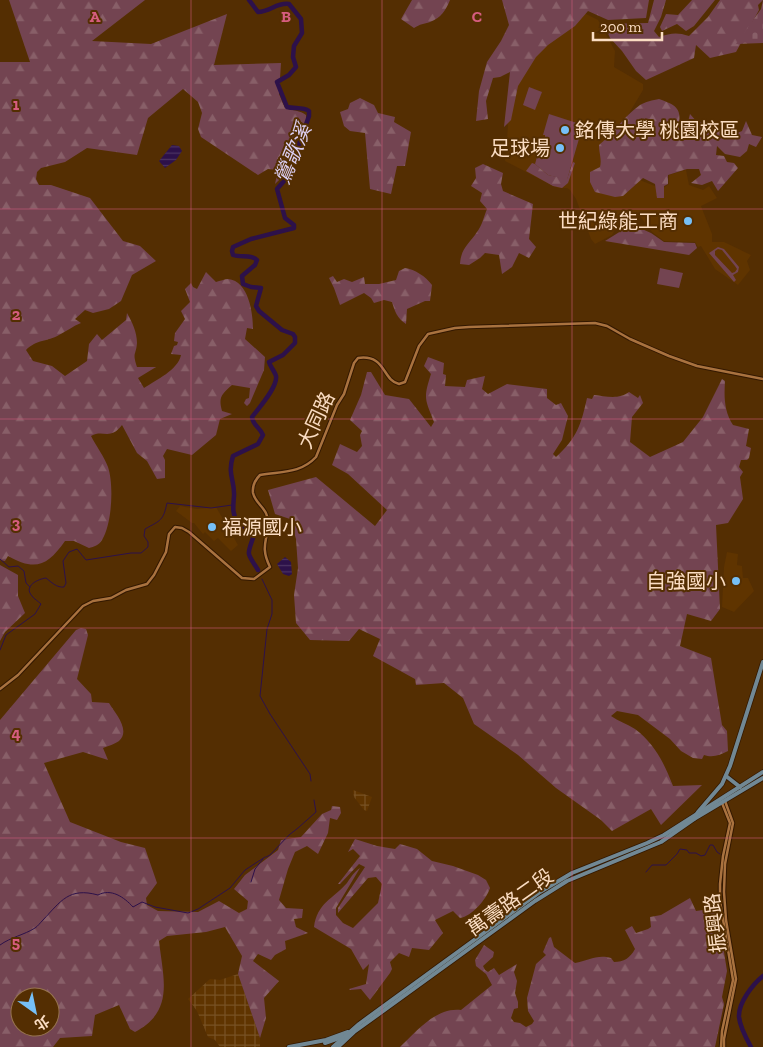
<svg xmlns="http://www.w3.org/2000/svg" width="763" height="1047" font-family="'Zilla Slab','Noto Sans TC',serif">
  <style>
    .built { fill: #5f3400 }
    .industrial { fill: url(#industrial-grid) }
    .green { fill: #734451; fill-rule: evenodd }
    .forest { fill: url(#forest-firs); fill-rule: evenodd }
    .cemetery { fill: url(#cemetery-stones) }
    .water { fill: url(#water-rules) }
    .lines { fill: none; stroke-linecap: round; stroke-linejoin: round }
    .stream { stroke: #2d114a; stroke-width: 1 }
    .river { stroke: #2d114a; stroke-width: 4.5 }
    .minor-casing { stroke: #331800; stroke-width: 4.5 }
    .major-casing { stroke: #331800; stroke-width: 5.5 }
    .minor { stroke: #a9723f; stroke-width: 2.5 }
    .major { stroke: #718894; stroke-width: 4 }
    .grid { fill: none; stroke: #d65d7f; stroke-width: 1; stroke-opacity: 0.55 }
    .poi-dot { fill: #76c0f7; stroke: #542e02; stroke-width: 2 }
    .labels { text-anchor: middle; stroke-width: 4; stroke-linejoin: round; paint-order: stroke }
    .poi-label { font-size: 20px; fill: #fbddc3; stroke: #542e02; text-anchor: end }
    .street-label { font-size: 20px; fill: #fbddc3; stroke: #542e02 }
    .water-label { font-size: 21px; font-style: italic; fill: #dbcef2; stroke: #542e02 }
    .grid-label { font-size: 16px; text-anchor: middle; font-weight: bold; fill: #d65d7f; stroke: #542e02; stroke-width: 4; stroke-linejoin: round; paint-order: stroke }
  </style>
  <defs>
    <pattern id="industrial-grid" width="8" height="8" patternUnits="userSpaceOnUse" patternTransform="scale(1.25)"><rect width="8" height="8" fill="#5f3400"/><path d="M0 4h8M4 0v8" fill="none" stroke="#775124"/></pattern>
    <pattern id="forest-firs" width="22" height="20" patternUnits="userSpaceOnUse" patternTransform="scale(1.25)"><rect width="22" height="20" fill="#734451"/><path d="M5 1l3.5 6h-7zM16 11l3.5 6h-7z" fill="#885f68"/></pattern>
    <pattern id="cemetery-stones" width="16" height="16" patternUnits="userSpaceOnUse" patternTransform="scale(1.25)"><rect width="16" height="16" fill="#734451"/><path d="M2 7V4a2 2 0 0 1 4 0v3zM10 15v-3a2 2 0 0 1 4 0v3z" fill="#885f68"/></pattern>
    <pattern id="water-rules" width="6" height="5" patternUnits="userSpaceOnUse" patternTransform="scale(1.25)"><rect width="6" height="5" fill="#2d114a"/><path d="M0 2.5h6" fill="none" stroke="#4c3362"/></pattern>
  </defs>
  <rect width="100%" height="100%" fill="#542e02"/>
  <g class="built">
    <polygon points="582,12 598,20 615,51 614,67 643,84 643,90 628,115 621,133 627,175 655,186 662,191 662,189 669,184 669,175 686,170 689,185 703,190 709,186 717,198 701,206 712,234 712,242 724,242 751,255 747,261 750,270 738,285 715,269 701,246 698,247 695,242 664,241 652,232 640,216 626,217 618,224 612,235 595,244 591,239 576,199 570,190 567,188 559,188 553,186 505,161 508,126 505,116 508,94 528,49"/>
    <polygon points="180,506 197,509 216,507 238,545 231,551 218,538 214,541 205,532 203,534 194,523 192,523 176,511"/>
    <polygon points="727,552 738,554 737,565 742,566 743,578 748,578 754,591 734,612 722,607 724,567"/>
  </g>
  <g class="industrial">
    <polygon points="353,790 372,797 367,811 364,810 354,797"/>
    <polygon points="238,974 260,1038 260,1047 220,1047 215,1040 208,1037 197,1011 188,999 210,979 220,980"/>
  </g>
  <g class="green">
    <polygon points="529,87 542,92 535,110 523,105"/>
    <polygon points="549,114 583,125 567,180 548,175 535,164 540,146 541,147 545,142 545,135 543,135"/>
    <path d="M718,247L724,249L739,267L738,272L733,275L736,280L734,282L709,253ZM718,249L722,250L735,266L737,269L735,272L732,273L715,255V251Z"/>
    <polygon points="660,268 683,273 679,288 657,284"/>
  </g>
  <g class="forest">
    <path d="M9,0H145L92,41L151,44L227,14L214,65L281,63L279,94L285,108C293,111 300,110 306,115V120L286,161L283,176L275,184L278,170L268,169L258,175L201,137L198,129L202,113L198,102L183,89L148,118L137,155L87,148L65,162L41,168L37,172L36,179L39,185H51L90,198L123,241L140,246L156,261L132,275L121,301L109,309L93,313L85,310L75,319L81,323C73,326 67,331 59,335C47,342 37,339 26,350L33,361L52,366L65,376L87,361L89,344L97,334L102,340L126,320L127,313C132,322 137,332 137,343C136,356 132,352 137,367H156L138,378L144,388C156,380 178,370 181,355L171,354L174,346L177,345L178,342L174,341L175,333L185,319L181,311L190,302L185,289L191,283L193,287L197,289L206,272L216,282C220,281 225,279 228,279C249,281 253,314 253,329L247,328L245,339L265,357L264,370L250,403L247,406L244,403L246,399L249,398L250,388L232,385C222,394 218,397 222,411L232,414L220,419L216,435L192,455L167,449L163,456L165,460V478L157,479L147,461L137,453L122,425C110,441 103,429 91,436C96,446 104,456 108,467C114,485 112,524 102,540C99,545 94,547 89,548L74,541H65C48,565 36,572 8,556L5,561L0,560V62H30Z"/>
    <path d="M412,0H450C446,10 441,18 430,22C424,24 420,24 414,28L401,19Z"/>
    <polygon points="502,0 649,0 646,18 608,20 588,11 575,26 548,45 536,57 518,86 511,120 504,127 510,72 500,77 493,78 486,101 488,119 476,121 479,91 487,62 501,41 509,25"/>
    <path d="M654,0H666L661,17L654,31L659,37C671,33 677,32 689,36L708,17L720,0H763L758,5L759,10L736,52L710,58L696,45L694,58L646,80L636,71L622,51L610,38L604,24L648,23Z"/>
    <polygon points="692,0 715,0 694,26 686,31 677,24 662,31 660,27 666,14 678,15"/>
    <polygon points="360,98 374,105 378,113 395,117 394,122 411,132 405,166 397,166 391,194 370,189 365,133 350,131 344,126 340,112 348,109 350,103"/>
    <path d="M659,99C679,106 681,109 679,129L686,130L690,114L697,122L707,123L718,128H730L735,134L742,131L746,121L752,135L762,137L756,147L749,144L747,151L740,157L725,154L717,146L716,155L724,156L727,162L734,163L738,168L718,191L712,181L702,185L691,183L701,175L699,169H687L668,175V184L664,186V198H657L655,184L643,178L623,196L615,197L595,192L590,182V172L600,167C602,159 599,154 599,145C614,133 624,116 640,105C645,102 653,100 659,99Z"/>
    <polygon points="573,162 575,163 568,183 562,188 553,186 526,171 532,163 535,164 548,175 567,179"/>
    <path d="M483,164L503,173L501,184L503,191L533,204L529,239L536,247L529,258L519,253L512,267L502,274L499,255L485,253L480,258L469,265L460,264C461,248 469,244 477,232C482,226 484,216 487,209L480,201L482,193L471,186L476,178L475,168Z"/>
    <polygon points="626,222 651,233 664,242 695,243 697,248 689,255 605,241 621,231"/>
    <path d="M405,268C415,269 426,277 432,285L430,301H425L407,309L406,324C397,318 395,312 392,302L384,300L374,303L371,298L364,293L340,305L334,288L329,278L333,276L337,282L344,279L352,282L364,277L365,284H379L396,280L399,271Z"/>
    <path d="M428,357L444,363L443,374L446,375L445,386L465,387L467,380L485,376L482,389L488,394L507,384L547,389V398L556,405L561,403L568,416L562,440L553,454L556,457C577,438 581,425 587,398L592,399L594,395C605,396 619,400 629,392L638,398L640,395L643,403L632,417L630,442L650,457L683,442L703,417L722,379L725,381C724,397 724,411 733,425L749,429L746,446L751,448L749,458L747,460H741L739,467L743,472L740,477L743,499L728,523L716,525L720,609L711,621L687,614L680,646L711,658L722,725L727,731L728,751C720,755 713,758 704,755L702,759L693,758L681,751L670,739L638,715L617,711L611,716C618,721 627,724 635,729C655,744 664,763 673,786L702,785L661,825L651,809L612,831L601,820L556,788L518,755L474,724L463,698L444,683L416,685L415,679L373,656L380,639L359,629L349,641L310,640L296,623L294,595L298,568L296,539L290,519L275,514L268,490L316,477L375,526L387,510L348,474L332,465L340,444L357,452L362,446L360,435L362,431L350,420L361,395L367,372H371L385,395L409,399L431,427L434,422C425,399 423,399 431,374L424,366Z"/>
    <polygon points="0,565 18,575 18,596 25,613 5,632 0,641"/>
    <path d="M81,628L86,629L88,635L77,679L91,694L92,702L109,703C115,713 131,730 119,741C115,744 108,746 103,748L108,760L83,752L44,763L70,822L121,842L145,848L157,883L146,898L147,905L158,911L198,912L219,901L239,913L247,909L248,901L234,889L245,875L278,850L281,840L301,837L322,814L331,810L332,806L340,807L341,813L337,820L330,818L328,833L318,854L307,846L295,852L288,869L279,900L286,908L303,909L302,918L294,919L296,927L308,933L285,941L286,949L275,955L271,960L258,954L253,961L279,981L264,998L266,1018L260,1038L238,974L242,956L225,927L206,932L167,936L159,941C163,978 175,1011 135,1032L130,1029L119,1005L95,1015L92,1036L60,1038L53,1047H0V720L76,630ZM20,997H50V1027H20Z"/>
    <path d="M355,839L377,846L395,849L400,844L417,849L432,861L453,866L478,875L486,880L490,888C486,900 472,916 460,918L453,911L435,920L443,933L429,950L412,948L409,957L399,953L390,962L392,969L390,973L370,1000L361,989L350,990L349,989L366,984L369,964L363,970L351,949L314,927C317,903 333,899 347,883C351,877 354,872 360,868L336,908V915L343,923L353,928L378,903L382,884L376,877L368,878L338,913V908L365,867L359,864L340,884H338L360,856L353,849L348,852Z"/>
    <path d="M690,898L696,911L717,908L727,971L722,997L724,1004L715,1047H400C417,1031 436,1007 461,1010L492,985L486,974L476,966L475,960L484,945L494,952L493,957L483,966L485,970L488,972L494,968L499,975L517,964L514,972L517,981L515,993L518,1002V1008L514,1009L511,1018L514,1022L520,1023L526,1027L532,1024L534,1021L528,1011L527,998L536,964L546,955L543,952L549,938L551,937L554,947L575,963C588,961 597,954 611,958L614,962C624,962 630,958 635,949L625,930L632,926L636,933L648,929L651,927L650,917L661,915Z"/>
  </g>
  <polygon class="cemetery" points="763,0 763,43 736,44 761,9"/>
  <g class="water">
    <polygon points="172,145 179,146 182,151 176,160 165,168 159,161"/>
    <polygon points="285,557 291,562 292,574 289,576 283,574 277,564"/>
  </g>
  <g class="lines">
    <g class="stream">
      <polyline points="0,559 9,567 18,566 24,571 26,583 30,587"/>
      <polyline points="262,579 272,600 272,614 267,629 260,696 270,714 310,774 311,781"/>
      <path d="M0,650L6,635L35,614L41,604C38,601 34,599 32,596C23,586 38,579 46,578C51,582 57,588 64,587L66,583L63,561L69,552L77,549L86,560L131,553H141L148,547V542L144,536L145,529C161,520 163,521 167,503L211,508L232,505"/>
      <polyline points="266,857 270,855 289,835 298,828 316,812 314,800"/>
      <polyline points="646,872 652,865 666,865 677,854 680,849 687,850 689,853 696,853 701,856 705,855 710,845 713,845 717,852 720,854"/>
      <polyline points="251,882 255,869 263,859"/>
      <path d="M0,945C11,937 24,935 35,928C38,926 40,923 43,920C61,901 69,887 98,895C111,888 124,897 133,907L142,902L155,907L188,913L198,909L230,888L245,870L265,857"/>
    </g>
    <g class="river">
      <path d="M249,0L258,12C270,12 277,2 289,4L301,19L302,33L294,46L293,57L296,67L289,75L277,82L287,107C294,109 303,107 309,111V116L290,170L284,181L277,189L285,218L294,225V228L251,239L233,247L232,251L233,255C241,258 251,254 257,260L255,265L242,276L243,284L251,287L261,288L256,306L259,311L282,330L293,334L295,337V343L283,355L269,362C270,366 275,372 276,376C278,387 258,409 252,417C253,426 260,427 263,435L258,444L233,456C227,475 235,480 234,496C233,508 232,513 238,524L251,530L254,535C247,556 246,551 258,570"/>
      <path d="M751,1047C746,1038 740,1027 739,1017C738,1003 753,984 763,976"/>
    </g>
    <g class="minor-casing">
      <g id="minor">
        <path d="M0,689L18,675L83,606L93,601L111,598L126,590L147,584L154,575L166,552L169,534L175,527L182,528L189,532L242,578L254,579L270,567C258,543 271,538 267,516C265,507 255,503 253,493C252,485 255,480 260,475C281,471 300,474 316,457L337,405L344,394L354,363L358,358C386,354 382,380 399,384L405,382L419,346L428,334L455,328L469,327L595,323L607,326L630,339L669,356L697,366L763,379"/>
        <polyline points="721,1047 722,1031 733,980 720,901 720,884 723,856 730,823 722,803"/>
        <polyline points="724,1047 724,1039 736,979 726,920 724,892 725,864 733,823 725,801"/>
      </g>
    </g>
    <g class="major-casing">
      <g id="major">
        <polyline points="726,776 740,787"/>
        <polyline points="694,819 763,778"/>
        <polyline points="325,1043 342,1037"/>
        <polyline points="289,1047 326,1040 348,1032"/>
        <polyline points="333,1047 359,1024 540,892 572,873 647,843 664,835 763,772"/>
        <polyline points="338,1047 354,1032 535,901 567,881 661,842 694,819 698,812 722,784 730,766 763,662"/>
      </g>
    </g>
    <use href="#minor" class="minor"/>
    <use href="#major" class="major"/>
  </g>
  <path class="grid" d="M191,0V1047M382,0V1047M572,0V1047M0,209H763M0,419H763M0,628H763M0,838H763"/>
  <g class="poi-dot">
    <circle cx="565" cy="130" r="5"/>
    <circle cx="560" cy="148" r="5"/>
    <circle cx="688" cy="221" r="5"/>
    <circle cx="212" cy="527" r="5"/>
    <circle cx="736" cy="581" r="5"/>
  </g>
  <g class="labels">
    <g class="poi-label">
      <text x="575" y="137" text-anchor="start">銘傳大學 桃園校區</text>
      <text x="550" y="155">足球場</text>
      <text x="678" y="228">世紀綠能工商</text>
      <text x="222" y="534" text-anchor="start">福源國小</text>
      <text x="726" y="588">自強國小</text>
    </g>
    <g class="street-label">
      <text transform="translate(316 420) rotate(-65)" y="7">大同路</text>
      <text transform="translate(510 902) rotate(-35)" y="7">萬壽路二段</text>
      <text transform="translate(715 923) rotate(-97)" y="7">振興路</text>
    </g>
    <g class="water-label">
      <text transform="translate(293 154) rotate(-68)" y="7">鶯歌溪</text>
    </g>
  </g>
  <g class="grid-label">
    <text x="95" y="22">A</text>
    <text x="286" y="22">B</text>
    <text x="477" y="22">C</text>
    <text x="16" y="110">1</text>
    <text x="16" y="320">2</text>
    <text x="16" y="529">3</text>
    <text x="16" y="739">4</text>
    <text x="16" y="948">5</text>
  </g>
  <g transform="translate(35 1012) rotate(147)"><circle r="24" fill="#542e02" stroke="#97744f"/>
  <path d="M0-4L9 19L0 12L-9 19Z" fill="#76c0f7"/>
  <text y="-8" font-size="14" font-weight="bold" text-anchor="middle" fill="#fbddc3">北</text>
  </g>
  <path d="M593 32v8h69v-8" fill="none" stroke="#fbddc3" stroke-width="2.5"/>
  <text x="600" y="32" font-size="15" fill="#fbddc3" stroke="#542e02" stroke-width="4" paint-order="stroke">200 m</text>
</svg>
